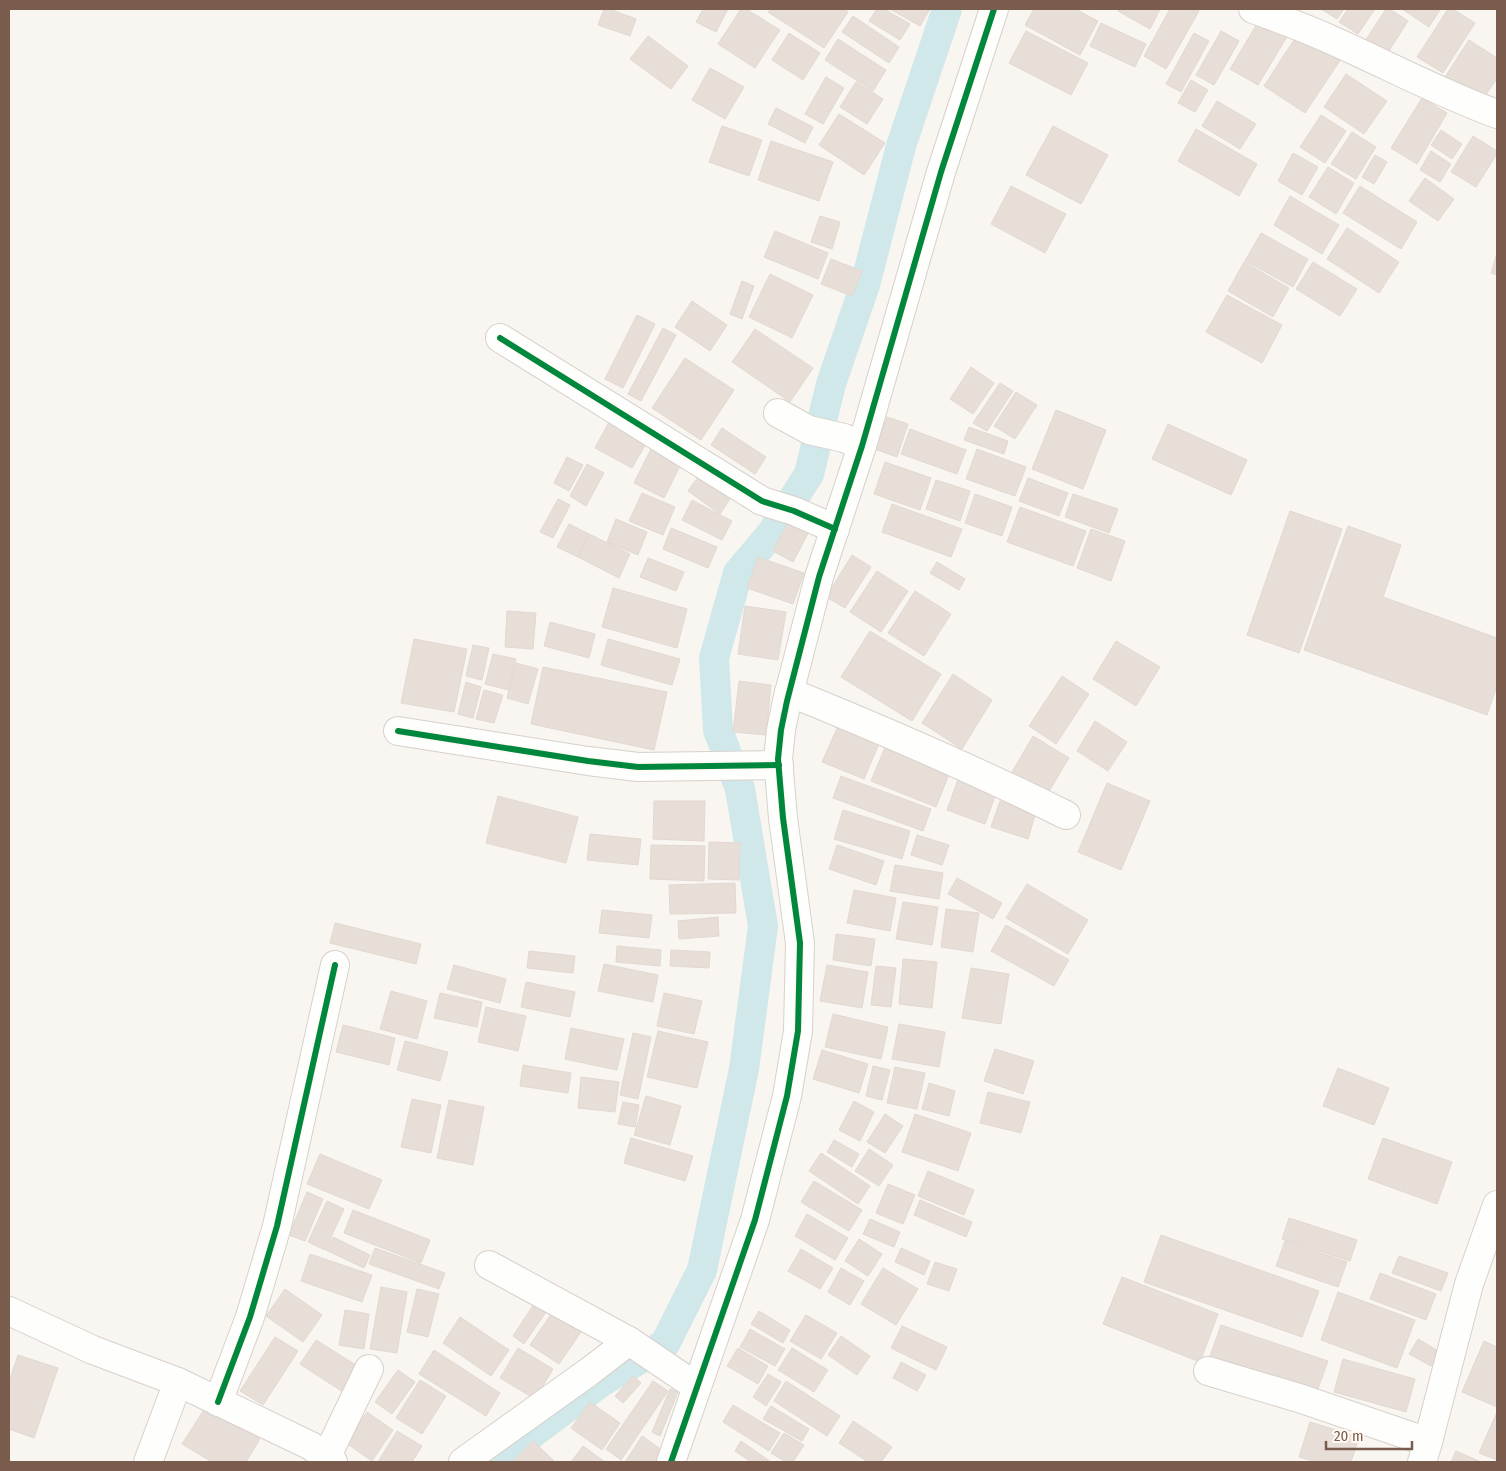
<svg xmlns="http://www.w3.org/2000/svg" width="1506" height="1471" font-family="'Fira Sans Condensed',sans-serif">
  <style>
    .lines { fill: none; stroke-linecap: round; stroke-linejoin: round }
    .canal { stroke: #d0e8ea; stroke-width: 30 }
    .building { fill: #e6ded7; stroke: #e2d8d2 }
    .minor-casing { stroke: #d7d1cb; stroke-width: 30 }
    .minor { stroke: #fefefd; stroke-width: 28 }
    .cycleway-casing { stroke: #fffaf3; stroke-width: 9 }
    .cycleway { stroke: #00873e; stroke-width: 6 }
  </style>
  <rect width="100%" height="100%" fill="#f9f5f0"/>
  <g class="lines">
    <polyline class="canal" points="494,1462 601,1382 665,1344 702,1270 744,1069 763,926 740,789 718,730 714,658 738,573 771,534 809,474 831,384 865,285 901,146 947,9"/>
  </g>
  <g class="building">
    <polygon points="604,9 609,9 636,19 630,36 598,25"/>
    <polygon points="703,9 728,9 716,32 696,22"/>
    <polygon points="741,9 746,9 780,30 755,68 718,44"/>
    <polygon points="771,9 843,9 848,12 824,48 768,12"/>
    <polygon points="877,9 884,9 910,24 900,40 869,21"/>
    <polygon points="890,9 930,9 920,26"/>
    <polygon points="1034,9 1075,9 1098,21 1080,55 1025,25"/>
    <polygon points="1119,9 1160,9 1150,29 1118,11"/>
    <polygon points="1170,9 1196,9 1199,11 1166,69 1144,56"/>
    <polygon points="1321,9 1344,9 1337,19"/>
    <polygon points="1348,9 1375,9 1358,34 1339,22"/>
    <polygon points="1386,9 1390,9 1408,21 1387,54 1365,41"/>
    <polygon points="1402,9 1439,9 1440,10 1429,27"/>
    <polygon points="1448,9 1453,9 1475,23 1443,73 1417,57"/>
    <polygon points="853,16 899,47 889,63 842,32"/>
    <polygon points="1260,19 1288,35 1258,85 1230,69"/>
    <polygon points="1101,23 1146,44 1135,67 1090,46"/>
    <polygon points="1301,29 1343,56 1305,113 1264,86"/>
    <polygon points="1026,31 1088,63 1071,95 1009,63"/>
    <polygon points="1221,31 1239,41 1214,85 1196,75"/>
    <polygon points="789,33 820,53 803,80 772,60"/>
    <polygon points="1194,33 1209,41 1181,92 1166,84"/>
    <polygon points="648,36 688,66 671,89 630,59"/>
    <polygon points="838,39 886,70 873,91 825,60"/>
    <polygon points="1469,40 1497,58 1497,78 1482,101 1445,77"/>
    <polygon points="710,68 744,87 725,119 692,100"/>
    <polygon points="1346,74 1387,101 1364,134 1324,107"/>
    <polygon points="826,77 844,88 823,124 805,114"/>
    <polygon points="1191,80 1208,90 1195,112 1178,103"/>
    <polygon points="856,82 883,99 867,124 840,107"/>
    <polygon points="1422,98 1447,113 1417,164 1391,148"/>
    <polygon points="1217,101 1256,124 1240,149 1202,126"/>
    <polygon points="776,108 813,127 805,143 768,124"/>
    <polygon points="839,114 885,143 864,175 819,145"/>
    <polygon points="1321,115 1346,131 1325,163 1300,147"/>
    <polygon points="722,126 762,140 749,176 709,162"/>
    <polygon points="1053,126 1108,155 1081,204 1026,175"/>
    <polygon points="1196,129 1257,164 1239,196 1178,161"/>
    <polygon points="1441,130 1462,144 1452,159 1431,145"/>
    <polygon points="1352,132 1376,147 1356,179 1331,164"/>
    <polygon points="1473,136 1497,151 1497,154 1476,187 1451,172"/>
    <polygon points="771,141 833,162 819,201 758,180"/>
    <polygon points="1431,151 1451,164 1440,182 1420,170"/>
    <polygon points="1293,153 1318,167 1302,195 1278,181"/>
    <polygon points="1375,155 1387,162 1374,184 1362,177"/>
    <polygon points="1328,167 1354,183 1336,214 1309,197"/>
    <polygon points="1425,178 1454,199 1438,221 1409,201"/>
    <polygon points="1011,186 1066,214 1045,253 991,224"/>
    <polygon points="1360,186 1417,222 1401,249 1343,213"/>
    <polygon points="1290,196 1339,225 1322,254 1274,225"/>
    <polygon points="820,216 840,222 832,249 811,242"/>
    <polygon points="1347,228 1399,262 1379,293 1327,259"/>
    <polygon points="775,231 828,253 818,279 764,257"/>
    <polygon points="1261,233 1308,259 1293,287 1245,261"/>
    <polygon points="1497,253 1497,275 1491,273"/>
    <polygon points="831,259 862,271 852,296 821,284"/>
    <polygon points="1244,262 1289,288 1273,317 1228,291"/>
    <polygon points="1313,262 1357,289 1340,316 1296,289"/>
    <polygon points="770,274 813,295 792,338 749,317"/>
    <polygon points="742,281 754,286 742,319 730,314"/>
    <polygon points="1227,295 1282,325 1262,363 1206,332"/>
    <polygon points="692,301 727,325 710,351 675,327"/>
    <polygon points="637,315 655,324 623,388 605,379"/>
    <polygon points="663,328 676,335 641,401 628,394"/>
    <polygon points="755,329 813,368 790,402 732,362"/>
    <polygon points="685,358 734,390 701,440 652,408"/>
    <polygon points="971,367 994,383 973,414 950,399"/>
    <polygon points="1000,383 1013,391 987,431 973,423"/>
    <polygon points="1016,392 1037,405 1015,439 994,426"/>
    <polygon points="1056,410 1106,430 1083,489 1032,469"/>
    <polygon points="887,417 908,424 897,457 875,449"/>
    <polygon points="609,422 647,442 632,468 595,448"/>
    <polygon points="1168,424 1247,460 1231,495 1152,459"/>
    <polygon points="969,427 1008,441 1004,454 964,440"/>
    <polygon points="722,428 766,457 755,474 711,445"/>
    <polygon points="910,429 966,450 957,474 901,454"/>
    <polygon points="653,445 683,460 664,498 634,483"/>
    <polygon points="977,449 1026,467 1015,496 966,479"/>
    <polygon points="567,457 583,465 569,491 554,483"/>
    <polygon points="885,462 931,478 920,510 874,494"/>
    <polygon points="587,464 604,473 586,506 570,496"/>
    <polygon points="701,473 732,496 720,514 688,491"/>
    <polygon points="1028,478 1068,493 1059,516 1019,501"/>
    <polygon points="936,480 970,491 960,521 926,509"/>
    <polygon points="642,493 675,507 663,535 629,521"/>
    <polygon points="975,494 1012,507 1002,536 965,523"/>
    <polygon points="1073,494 1118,509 1109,533 1065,517"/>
    <polygon points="558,499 570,505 553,538 540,532"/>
    <polygon points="692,500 732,521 722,540 682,520"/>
    <polygon points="892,504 962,529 951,557 882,532"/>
    <polygon points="1020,507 1086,531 1073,566 1007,542"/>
    <polygon points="1290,511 1342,529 1299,653 1247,635"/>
    <polygon points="793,513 813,524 793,562 773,551"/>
    <polygon points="616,519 647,532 638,555 607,542"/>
    <polygon points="569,524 589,534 578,557 557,547"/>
    <polygon points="1348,526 1401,545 1383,597 1497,638 1497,686 1487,715 1304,650"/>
    <polygon points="671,528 717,547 708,568 663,549"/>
    <polygon points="1091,529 1125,541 1111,581 1077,568"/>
    <polygon points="589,534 630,554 619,578 578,557"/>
    <polygon points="852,555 871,567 845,608 826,597"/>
    <polygon points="758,557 804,573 793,604 747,588"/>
    <polygon points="648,558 684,572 676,591 640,577"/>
    <polygon points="937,562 965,579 959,590 930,573"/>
    <polygon points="877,571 908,591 881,632 850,612"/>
    <polygon points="613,588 687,609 677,648 602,627"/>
    <polygon points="915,591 951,614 924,656 888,633"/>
    <polygon points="745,606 786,612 778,660 738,654"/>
    <polygon points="507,611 536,613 533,649 505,647"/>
    <polygon points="550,622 595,634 589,658 544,646"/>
    <polygon points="870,631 941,674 912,721 841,677"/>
    <polygon points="414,639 467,649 454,712 401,703"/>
    <polygon points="608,639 680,659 672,685 601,665"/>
    <polygon points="1116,641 1160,667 1136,706 1093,679"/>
    <polygon points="473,645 489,648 482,680 466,676"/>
    <polygon points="493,654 516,659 508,690 485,684"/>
    <polygon points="516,663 538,669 528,704 507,698"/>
    <polygon points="543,667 667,692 654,750 531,724"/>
    <polygon points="953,674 992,700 962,749 922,723"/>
    <polygon points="1062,676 1089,694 1056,744 1029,726"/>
    <polygon points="739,681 771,685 766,735 733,732"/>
    <polygon points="466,682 481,687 473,718 458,714"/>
    <polygon points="484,690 503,695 494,723 476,719"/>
    <polygon points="843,715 884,732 864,779 822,762"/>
    <polygon points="1095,721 1127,742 1108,771 1077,751"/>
    <polygon points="1033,736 1069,758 1045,798 1009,777"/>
    <polygon points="889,738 953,764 936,807 871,781"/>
    <polygon points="960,774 998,788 985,824 947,810"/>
    <polygon points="841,776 931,809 923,831 833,798"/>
    <polygon points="1107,783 1150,801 1121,870 1078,852"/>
    <polygon points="498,796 578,817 566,863 486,843"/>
    <polygon points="654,801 705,801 704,841 653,839"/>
    <polygon points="1000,801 1036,812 1028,839 991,827"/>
    <polygon points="843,810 910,831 902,859 834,839"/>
    <polygon points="590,834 641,839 638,865 587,860"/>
    <polygon points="917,835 949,845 942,865 911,855"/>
    <polygon points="709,842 740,843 739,880 708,879"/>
    <polygon points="651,845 705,846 704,881 650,879"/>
    <polygon points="837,845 884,861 876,885 829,869"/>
    <polygon points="895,865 943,873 939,899 890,891"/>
    <polygon points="957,878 1002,903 993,919 948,894"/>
    <polygon points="735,883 736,913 670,914 669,885"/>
    <polygon points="1027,884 1088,920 1068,954 1006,918"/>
    <polygon points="854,890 896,898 890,931 847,923"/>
    <polygon points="903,902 938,907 932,945 896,939"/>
    <polygon points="946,909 979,913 973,952 941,947"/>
    <polygon points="602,910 652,915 649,938 599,933"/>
    <polygon points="718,917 719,936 679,939 678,921"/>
    <polygon points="335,923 421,944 416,964 330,943"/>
    <polygon points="1006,925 1069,960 1054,986 991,951"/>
    <polygon points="836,934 875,939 871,966 833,960"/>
    <polygon points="617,946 661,950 660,966 616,962"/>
    <polygon points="671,950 710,952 709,968 670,966"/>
    <polygon points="529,951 575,956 573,973 527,968"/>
    <polygon points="903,959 937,962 932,1008 899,1004"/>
    <polygon points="604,964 658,975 653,1002 598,991"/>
    <polygon points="454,965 506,979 500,1003 447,989"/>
    <polygon points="827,965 868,972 862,1008 820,1001"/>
    <polygon points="876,966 896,968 891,1007 871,1005"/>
    <polygon points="971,968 1009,974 1001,1024 962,1018"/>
    <polygon points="526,982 575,992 570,1017 521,1007"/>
    <polygon points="391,991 427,1001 417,1039 380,1029"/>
    <polygon points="440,993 482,1002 477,1027 434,1018"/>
    <polygon points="664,993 702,1001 694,1034 657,1026"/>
    <polygon points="486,1007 526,1016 518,1051 478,1042"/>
    <polygon points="833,1014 888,1027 881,1059 825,1047"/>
    <polygon points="899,1024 945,1032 939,1067 892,1059"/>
    <polygon points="343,1025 395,1038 389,1065 336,1052"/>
    <polygon points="571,1028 624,1039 617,1070 565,1059"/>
    <polygon points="658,1031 708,1042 697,1088 647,1077"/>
    <polygon points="633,1033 651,1037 638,1099 620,1095"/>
    <polygon points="405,1041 448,1052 440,1081 397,1070"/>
    <polygon points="995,1049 1034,1061 1023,1094 984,1081"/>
    <polygon points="822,1050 868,1064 859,1093 813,1079"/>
    <polygon points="523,1065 571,1073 568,1093 520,1086"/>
    <polygon points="873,1066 890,1070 882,1100 866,1096"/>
    <polygon points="895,1067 925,1073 917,1109 887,1103"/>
    <polygon points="1338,1068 1389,1088 1374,1125 1323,1106"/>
    <polygon points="581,1077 619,1082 615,1112 578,1108"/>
    <polygon points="929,1083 955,1091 949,1116 922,1109"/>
    <polygon points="988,1092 1030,1102 1021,1133 980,1123"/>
    <polygon points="646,1096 681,1106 670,1145 634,1135"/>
    <polygon points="412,1099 441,1105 431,1153 401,1147"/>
    <polygon points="449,1100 484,1107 473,1165 437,1158"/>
    <polygon points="854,1101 874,1112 860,1141 839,1130"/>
    <polygon points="623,1102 639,1105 635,1127 618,1124"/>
    <polygon points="885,1114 903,1126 885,1153 867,1142"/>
    <polygon points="915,1114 971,1133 958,1171 902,1152"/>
    <polygon points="631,1138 693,1156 685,1181 624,1163"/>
    <polygon points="1383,1138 1452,1162 1437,1204 1368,1179"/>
    <polygon points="834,1140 859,1154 852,1167 827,1152"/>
    <polygon points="869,1149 893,1165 879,1186 855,1171"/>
    <polygon points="821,1153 870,1186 858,1204 809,1171"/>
    <polygon points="320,1154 382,1180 369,1209 307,1184"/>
    <polygon points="928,1171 974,1190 964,1215 918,1196"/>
    <polygon points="814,1181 862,1210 849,1231 801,1202"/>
    <polygon points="888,1184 915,1195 903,1224 876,1213"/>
    <polygon points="307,1192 323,1199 305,1241 289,1235"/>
    <polygon points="920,1200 972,1222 966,1237 914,1215"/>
    <polygon points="327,1201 344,1209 325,1250 308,1242"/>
    <polygon points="353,1210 430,1240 421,1263 344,1233"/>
    <polygon points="807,1214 848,1238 835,1260 795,1236"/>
    <polygon points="1289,1218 1357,1240 1350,1261 1282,1239"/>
    <polygon points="870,1219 900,1232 894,1247 863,1234"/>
    <polygon points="1161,1235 1319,1291 1302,1337 1144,1282"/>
    <polygon points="333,1237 370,1255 364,1268 326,1250"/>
    <polygon points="859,1239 882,1254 868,1276 845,1261"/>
    <polygon points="1285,1241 1347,1262 1338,1287 1276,1266"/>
    <polygon points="375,1248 445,1273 439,1289 369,1264"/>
    <polygon points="901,1248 930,1261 924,1275 895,1262"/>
    <polygon points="801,1249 833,1268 820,1289 788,1271"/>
    <polygon points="310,1254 372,1275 362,1302 301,1281"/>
    <polygon points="1399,1256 1448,1273 1441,1291 1392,1273"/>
    <polygon points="935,1262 957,1269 949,1291 927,1284"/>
    <polygon points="841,1268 864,1281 850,1305 828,1292"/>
    <polygon points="883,1268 918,1289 896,1325 861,1304"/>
    <polygon points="1380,1273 1436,1294 1426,1320 1370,1299"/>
    <polygon points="1122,1277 1218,1314 1200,1362 1103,1324"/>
    <polygon points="381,1287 407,1292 397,1353 370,1349"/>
    <polygon points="285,1289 322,1315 303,1342 266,1316"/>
    <polygon points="417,1289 439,1294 428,1337 407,1332"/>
    <polygon points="1338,1292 1415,1320 1397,1368 1321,1340"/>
    <polygon points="536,1301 548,1309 524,1344 513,1336"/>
    <polygon points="345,1310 369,1314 364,1349 339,1345"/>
    <polygon points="554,1310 583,1329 559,1364 530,1345"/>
    <polygon points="759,1311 790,1330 783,1343 751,1324"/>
    <polygon points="806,1315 837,1333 821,1359 790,1341"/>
    <polygon points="460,1317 509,1350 491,1376 443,1343"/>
    <polygon points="1221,1325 1328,1361 1316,1394 1209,1359"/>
    <polygon points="902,1326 947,1347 936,1370 891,1348"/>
    <polygon points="750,1329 785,1349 775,1366 740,1347"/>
    <polygon points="841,1336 870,1356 857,1375 828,1355"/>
    <polygon points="275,1337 298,1351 263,1405 240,1391"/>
    <polygon points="1418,1339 1440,1352 1431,1366 1409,1354"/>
    <polygon points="316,1340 359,1367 343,1392 300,1364"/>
    <polygon points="1484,1341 1497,1347 1497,1407 1462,1392"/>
    <polygon points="518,1348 553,1369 535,1399 500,1378"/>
    <polygon points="738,1348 768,1366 758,1384 727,1366"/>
    <polygon points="792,1348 828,1370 814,1392 778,1370"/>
    <polygon points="434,1350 500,1393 486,1416 419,1374"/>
    <polygon points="18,1355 58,1368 34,1438 9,1429 9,1382"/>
    <polygon points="1343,1359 1415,1379 1406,1412 1334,1392"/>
    <polygon points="901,1362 926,1375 917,1391 893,1378"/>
    <polygon points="398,1370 415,1382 392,1414 375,1402"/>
    <polygon points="768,1374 781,1382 766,1406 753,1397"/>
    <polygon points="633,1376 641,1383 623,1403 615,1396"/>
    <polygon points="420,1380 446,1396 422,1434 396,1418"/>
    <polygon points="653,1381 668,1391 621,1460 606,1449"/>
    <polygon points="786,1381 840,1416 827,1436 774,1401"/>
    <polygon points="670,1389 678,1392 660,1436 652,1432"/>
    <polygon points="590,1402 620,1423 602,1450 571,1428"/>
    <polygon points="207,1405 260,1439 246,1462 212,1462 182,1444"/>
    <polygon points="733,1405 780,1433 769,1451 723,1422"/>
    <polygon points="771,1406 809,1429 802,1441 763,1419"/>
    <polygon points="367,1412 393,1430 372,1461 346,1443"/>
    <polygon points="1497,1412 1497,1460 1479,1453"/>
    <polygon points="853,1421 892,1447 881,1462 868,1462 839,1443"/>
    <polygon points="1310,1422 1359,1437 1351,1462 1316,1462 1299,1457"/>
    <polygon points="397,1431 422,1446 412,1462 378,1462"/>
    <polygon points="784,1433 804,1445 793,1462 786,1462 771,1453"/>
    <polygon points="642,1436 662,1450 654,1462 625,1462"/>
    <polygon points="533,1441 555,1462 512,1462"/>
    <polygon points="741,1441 771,1462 751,1462 735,1451"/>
    <polygon points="583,1446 605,1462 571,1462"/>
    <polygon points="1456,1451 1481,1462 1451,1462"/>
  </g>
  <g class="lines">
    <g class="minor-casing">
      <g id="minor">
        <path d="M1253,9C1278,18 1303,27 1327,38C1384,63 1439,93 1497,114"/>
        <polyline points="500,338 762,501 794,511 835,529"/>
        <polyline points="778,413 809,430 844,438 862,446"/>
        <path d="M789,692C883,730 975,770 1066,815"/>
        <polyline points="398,731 588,761 638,767 779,765"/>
        <polyline points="489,1265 629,1341"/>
        <polyline points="9,1311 93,1350 178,1382 311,1446 333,1462"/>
        <polyline points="1208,1371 1302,1399 1428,1442"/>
        <polyline points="218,1402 250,1317 277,1226 335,965"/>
        <polyline points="326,1458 369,1369"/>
        <polyline points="148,1462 178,1382"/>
        <polyline points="463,1462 590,1371 629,1341 697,1387"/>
        <polyline points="671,1462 755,1220 787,1096 798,1031 800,943 783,818 778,759 781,730 787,701 819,577 862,446 941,172 994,9"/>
        <polyline points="1422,1462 1428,1442 1469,1284 1497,1205"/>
      </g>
    </g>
    <use href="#minor" class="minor"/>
    <g class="cycleway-casing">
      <g id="cycleway">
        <polyline points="500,338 762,501 794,511 835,529"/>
        <polyline points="398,731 588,761 638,767 779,765"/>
        <polyline points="218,1402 250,1317 277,1226 335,965"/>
        <polyline points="671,1462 755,1220 787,1096 798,1031 800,943 783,818 778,759 781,730 787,701 819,577 862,446 941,172 994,9"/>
      </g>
    </g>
    <use href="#cycleway" class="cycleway"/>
  </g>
  <rect width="1506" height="1471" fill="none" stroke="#7a5c4d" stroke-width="20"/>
  <path d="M1326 1441v8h86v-8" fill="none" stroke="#7a5c4d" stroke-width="2.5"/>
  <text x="1334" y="1441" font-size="15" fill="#7a5c4d" stroke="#fffaf3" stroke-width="4" paint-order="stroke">20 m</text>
</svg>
